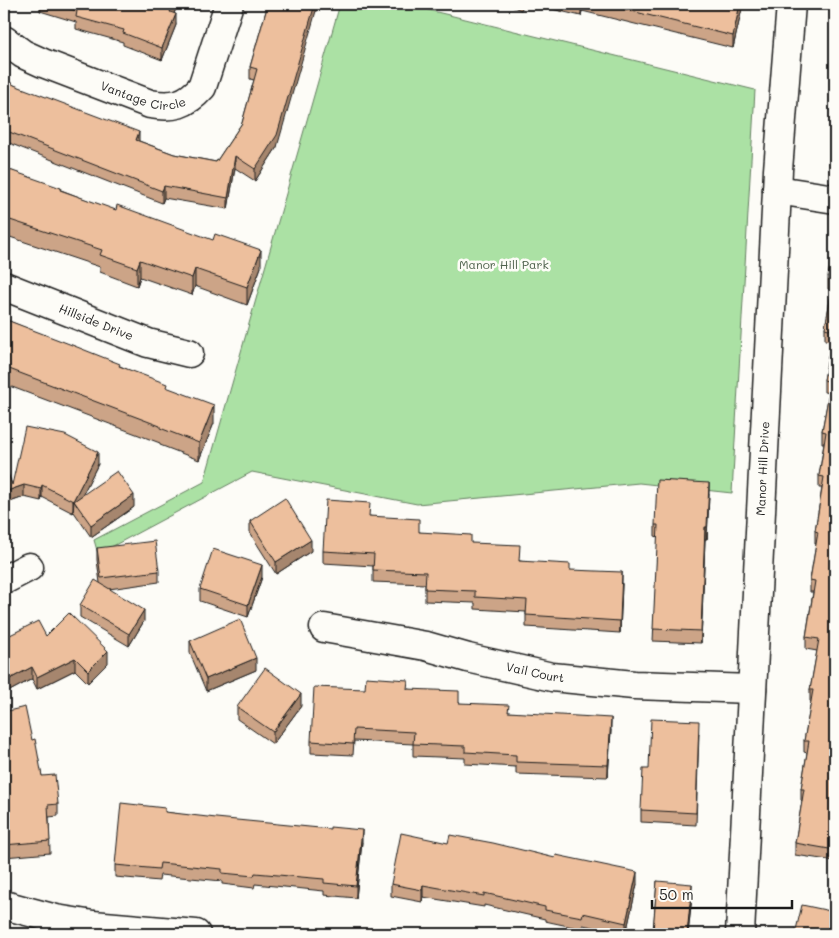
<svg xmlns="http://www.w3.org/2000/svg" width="839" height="938" font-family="Mali,sans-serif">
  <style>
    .green { fill: #abe1a4; stroke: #647e60 }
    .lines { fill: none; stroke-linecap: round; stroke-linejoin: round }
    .minor-casing { stroke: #1c1c1c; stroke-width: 31 }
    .minor { stroke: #fdfcf7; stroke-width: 28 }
    .wall { fill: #cca487; stroke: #1c1c1c }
    .shaded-wall { fill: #a6866e; stroke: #1c1c1c }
    .building { fill: #edbf9d; stroke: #1c1c1c }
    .labels { text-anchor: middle; stroke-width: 5; stroke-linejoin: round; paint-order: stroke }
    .street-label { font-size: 12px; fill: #1c1c1c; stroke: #fdfcf7 }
    .park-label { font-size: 12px; fill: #4e614c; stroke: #fdfcf7 }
  </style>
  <rect width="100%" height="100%" fill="#fdfcf7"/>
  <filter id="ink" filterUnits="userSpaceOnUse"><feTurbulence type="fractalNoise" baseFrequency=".02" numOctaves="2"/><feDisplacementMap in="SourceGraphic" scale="10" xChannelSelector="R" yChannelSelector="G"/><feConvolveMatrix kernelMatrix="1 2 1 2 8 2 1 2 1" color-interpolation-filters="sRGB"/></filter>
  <g filter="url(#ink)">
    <polygon class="green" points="340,4 404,4 755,90 732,493 639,483 417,504 252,472 98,554 94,540 204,482"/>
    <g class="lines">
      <g class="minor-casing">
        <g id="minor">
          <path id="s1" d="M4,40L23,54L43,63L150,104C173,108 186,105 202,87L229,4"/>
          <polyline points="777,190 835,199"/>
          <path id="s2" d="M4,286L148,343L189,353"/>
          <polyline points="4,580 29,567"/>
          <path id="s3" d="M324,628L426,646L468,658L552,677L634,685L752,689"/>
          <polyline points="4,905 56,919 93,925 196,934"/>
          <path id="s4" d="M740,934L778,170L791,4"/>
        </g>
      </g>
      <use href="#minor" class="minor"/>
    </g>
    <g class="wall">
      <polygon points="40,4 178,4 174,13 176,25 162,60 123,45 123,42 76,29 76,22 40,11"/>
      <polygon points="268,4 277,147 255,181 235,168 228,209 164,198 162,203 4,141 4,78 14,85 139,141 174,154 216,162 242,123 254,80 250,79 250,67"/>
      <polygon points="506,4 524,4 521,10"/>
      <polygon points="531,4 743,4 733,48 582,11 581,16"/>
      <polygon points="835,119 835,149 834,148"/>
      <polygon points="4,168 261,267 247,305 195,286 192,295 140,277 137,286 100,272 100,267 4,235"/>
      <polygon points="835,237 835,861 795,855 795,843 802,801 801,800 801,789 807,753 804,752 804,741 811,702 810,701 810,690 817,651 806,649 806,637 813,592 810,592 810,580 816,544 815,543 815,531 822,488 819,488 819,476 824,443 822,443 822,431 829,393 824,392 824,380 831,341 825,340 825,328 832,289 828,289 828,277"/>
      <polygon points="4,319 120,366 167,388 214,423 199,460 160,445 160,443 4,384"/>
      <polygon points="4,462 12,485 98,464 82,495 134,507 91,537 74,512 73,513 42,497 41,501 24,497 4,504"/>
      <polygon points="709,494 707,539 705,539 701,643 653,641 658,537 655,536 655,525"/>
      <polygon points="370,516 419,532 471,543 520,561 570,570 622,584 620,633 526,627 526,612 475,609 475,603 425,601 425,584 373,582 373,566 323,563 323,551"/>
      <polygon points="250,521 311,551 276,574 250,533"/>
      <polygon points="97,548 159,571 159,582 109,589 144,621 129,646 80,617 80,605 100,583 97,560"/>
      <polygon points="262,577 248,617 200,601 200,589"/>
      <polygon points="4,623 10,635 46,636 108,663 88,683 75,670 37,689 32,679 4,694"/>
      <polygon points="190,641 256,670 206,691 190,653"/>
      <polygon points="365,689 408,689 459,703 509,712 611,730 608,777 516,774 516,767 465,764 465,758 413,756 413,744 354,741 353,755 311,753 311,741"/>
      <polygon points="301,706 273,744 237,719 237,707"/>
      <polygon points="4,712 32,740 42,776 58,804 58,816 49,817 50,853 4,857"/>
      <polygon points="699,733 696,825 641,822 641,810"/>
      <polygon points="165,812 362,842 356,898 324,895 324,891 255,884 254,888 222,884 222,881 160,875 159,881 115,877 115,865"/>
      <polygon points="657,881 692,896 688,934 653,934"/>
      <polygon points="391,884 637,884 626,934 583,925 582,929 545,921 545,919 484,905 484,907 423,897 422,902 391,896"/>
    </g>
    <g class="shaded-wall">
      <polygon points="173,4 178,4 170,23 170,12"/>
      <polygon points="315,4 318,4 277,147 255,181 255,169"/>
      <polygon points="581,4 582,4 582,11 581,16"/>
      <polygon points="740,4 743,4 733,48 733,36"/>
      <polygon points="176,14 176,25 162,60 162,48"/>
      <polygon points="139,132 139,144 136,140"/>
      <polygon points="235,156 235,168 228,209 228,198"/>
      <polygon points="164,186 164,198 162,203 162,191"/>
      <polygon points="261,250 261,267 247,305 247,287"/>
      <polygon points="140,260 140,277 137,286 137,268"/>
      <polygon points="195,269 195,286 192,295 192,278"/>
      <polygon points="214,405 214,423 199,460 199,443"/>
      <polygon points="98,452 98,464 77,506 74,501 73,513 73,501"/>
      <polygon points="709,483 709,494 707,539 707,527"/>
      <polygon points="24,485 24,497 4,504 4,492"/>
      <polygon points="42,485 42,497 41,501 41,489"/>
      <polygon points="134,495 134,507 91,537 91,525"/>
      <polygon points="705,527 705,539 701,643 701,631"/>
      <polygon points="311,540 311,551 276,574 276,562"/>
      <polygon points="262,565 262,577 248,617 248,605"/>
      <polygon points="622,572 622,584 620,633 620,621"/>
      <polygon points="144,610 144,621 129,646 129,634"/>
      <polygon points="108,651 108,663 88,683 88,671"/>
      <polygon points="75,658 75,670 37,689 37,677"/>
      <polygon points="256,658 256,670 206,691 206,679"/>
      <polygon points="32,667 32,679 4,694 4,682"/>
      <polygon points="301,694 301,706 273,744 273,732"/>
      <polygon points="611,718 611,730 608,777 608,765"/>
      <polygon points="362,830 362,842 356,898 356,886"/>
      <polygon points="637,872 637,884 626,934 626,923"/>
      <polygon points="692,884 692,896 688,934 687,934"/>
      <polygon points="423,885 423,897 422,902 422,890"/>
    </g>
    <g class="building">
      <polygon points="54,4 173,4 170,12 176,14 162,48 123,33 124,30 76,17 77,11"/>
      <polygon points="268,4 315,4 277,135 255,169 235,156 228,198 164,186 162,191 4,130 4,78 14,85 139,132 136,140 174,154 216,162 242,123 257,69 250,67"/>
      <polygon points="603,4 740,4 733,36"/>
      <polygon points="835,119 835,137 834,137"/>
      <polygon points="4,168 61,188 60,190 116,210 117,205 213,240 215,234 261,250 247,287 195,269 192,278 140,260 137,268 100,255 102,250 4,218"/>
      <polygon points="835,237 835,850 795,843 804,789 801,789 809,741 804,741 813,690 810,690 819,639 806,637 815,581 810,580 818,532 815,531 824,477 819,476 826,432 822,431 831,382 824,380 833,330 825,328 834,278 828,277"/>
      <polygon points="4,319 72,345 120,364 119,366 167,384 166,387 214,405 199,443 160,428 160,426 4,367"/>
      <polygon points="25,427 65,435 98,452 73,501 42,485 41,489 24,485 4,492 4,462 12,485"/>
      <polygon points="117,471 134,495 91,525 74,501"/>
      <polygon points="657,480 709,483 707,527 705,527 701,631 653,629 658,525 655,525"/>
      <polygon points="285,498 311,540 276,562 250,521"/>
      <polygon points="326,500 370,503 369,516 419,519 419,532 471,535 471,543 520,545 519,561 570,564 570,570 622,572 620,621 526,615 527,600 475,597 475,591 425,589 426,572 373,570 374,554 323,551"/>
      <polygon points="155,541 159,571 101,578 97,548"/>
      <polygon points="213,549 262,565 248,605 200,589"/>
      <polygon points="95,580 144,610 129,634 80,605"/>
      <polygon points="69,613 108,651 88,671 75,658 37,677 32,667 4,682 4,623 10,635 38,621 46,636"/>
      <polygon points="240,619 256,658 206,679 190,641"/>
      <polygon points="265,668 301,694 273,732 237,707"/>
      <polygon points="366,677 408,680 407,689 459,691 459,703 509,705 508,712 611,718 608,765 516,762 516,755 465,752 465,746 413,744 414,732 354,729 353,744 311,741 314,687 365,689"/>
      <polygon points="25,707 32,740 35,739 42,776 55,775 58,804 48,805 50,841 4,845 4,712"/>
      <polygon points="651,719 699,721 696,813 641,810 643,769 649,769"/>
      <polygon points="121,803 165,808 165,812 216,818 330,829 330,827 362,830 356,886 324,883 324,879 255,873 254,876 222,873 222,869 160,863 159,869 115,865"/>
      <polygon points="401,833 448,843 450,835 493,843 555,858 556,855 637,872 626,923 583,913 582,917 545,910 545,907 484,893 484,896 423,885 422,890 391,884"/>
      <polygon points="657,881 692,884 687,934 653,931"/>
      <polygon points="802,905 835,912 835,934 795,934"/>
    </g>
  </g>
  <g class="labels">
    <g class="street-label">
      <text dy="4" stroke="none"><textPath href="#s1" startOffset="152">Vantage Circle</textPath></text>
      <text dy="4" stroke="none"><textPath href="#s2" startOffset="99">Hillside Drive</textPath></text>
      <text dy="4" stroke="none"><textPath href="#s4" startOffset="466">Manor Hill Drive</textPath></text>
      <text dy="4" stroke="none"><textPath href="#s3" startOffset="216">Vail Court</textPath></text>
    </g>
    <g class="park-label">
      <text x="504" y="269">Manor Hill Park</text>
    </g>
  </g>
  <rect width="839" height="938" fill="none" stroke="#fdfcf7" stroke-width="20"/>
  <rect x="10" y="10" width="819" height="918" fill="none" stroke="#1c1c1c" stroke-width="2" filter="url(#ink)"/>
  <path d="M652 900v8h140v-8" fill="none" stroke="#1c1c1c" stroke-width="2.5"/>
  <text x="659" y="900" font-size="15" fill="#1c1c1c" stroke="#fdfcf7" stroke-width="4" paint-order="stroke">50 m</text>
</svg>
